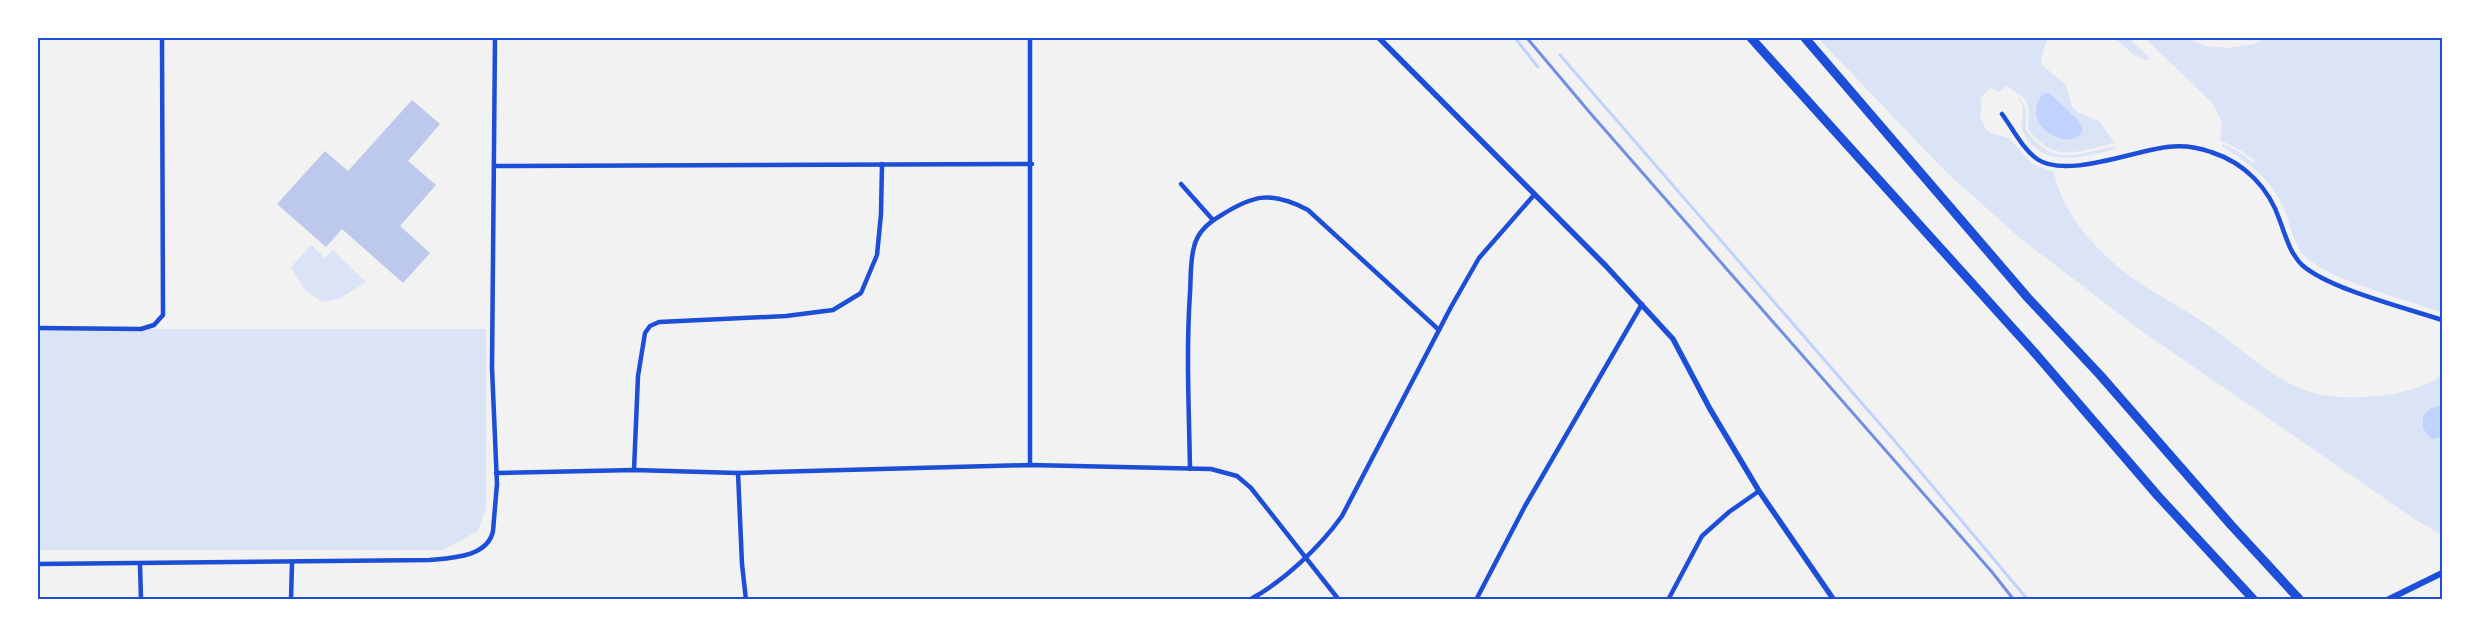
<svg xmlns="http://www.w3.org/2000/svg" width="2480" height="637" font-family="Commissioner,sans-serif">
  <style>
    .green { fill: #dbe4f7; fill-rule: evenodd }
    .water { fill: #bfd3fe }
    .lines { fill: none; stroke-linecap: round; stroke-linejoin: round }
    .stream { stroke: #bfd3fe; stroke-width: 3 }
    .building { fill: #bdc9ec }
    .minor { stroke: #1d4ed8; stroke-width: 4.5 }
    .tertiary { stroke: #1d4ed8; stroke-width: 5.5 }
    .secondary { stroke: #1d4ed8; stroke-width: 6 }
    .motorway { stroke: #1d4ed8; stroke-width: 9 }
    .rail { stroke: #7290e2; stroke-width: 3 }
    .neatline { fill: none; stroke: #1d4ed8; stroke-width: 2 }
  </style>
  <rect width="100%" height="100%" fill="#f2f2f2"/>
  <g class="green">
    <path d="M1818,38H2048L2043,51L2041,64L2066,85L2072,107L2079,113L2099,121L2115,143C2075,151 2057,165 2028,129L2029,109L2025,99L2007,86L1999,92L1990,88L1980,98L1982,104L1980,117L1986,129L1991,133L2009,138L2032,164L2054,172C2063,217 2101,256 2138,282C2162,298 2188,311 2212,328C2243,350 2273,380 2310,392C2343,403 2415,397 2442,375V405L2431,408L2423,429L2432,439L2442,437V535L2419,522L2143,332L2021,239L1945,171ZM2037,107L2078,120L2083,130L2038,121Z"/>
    <polygon points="2115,38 2129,38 2150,58 2146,60 2134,55"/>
    <path d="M2145,38H2185L2207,46L2229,48L2255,44L2264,38H2442V312C2411,302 2325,278 2305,256C2292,241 2291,224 2283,207C2269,175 2249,165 2222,146V144L2236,150L2253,163L2255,161L2242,151L2220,140L2222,123L2213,104Z"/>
    <path d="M2019,96L2026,110V130C2053,168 2076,154 2116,146L2115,149C2084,158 2039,169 2022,130C2020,124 2024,117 2023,111C2023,105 2019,102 2019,96Z"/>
    <polygon points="311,245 325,258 333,250 366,282 341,298 322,302 304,289 291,267"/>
    <polygon points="38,329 486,329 486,508 478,531 443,550 38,550"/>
  </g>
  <g class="water">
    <path d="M2049,93L2078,120L2083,130C2071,155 2017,125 2043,94Z"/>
    <polygon points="2442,405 2442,437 2432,439 2423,429 2423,416 2431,408"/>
  </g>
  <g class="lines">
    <g class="stream">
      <polyline points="1515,38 1538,67"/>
      <polyline points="1560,55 1893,439 2028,600"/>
    </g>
  </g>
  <polygon class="building" points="412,100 440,124 408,161 436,185 400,226 430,253 403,283 342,229 326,247 277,204 325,151 348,171"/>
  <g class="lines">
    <g class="minor">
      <path d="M2002,114C2013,129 2022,148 2037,159C2066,179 2133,151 2167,147C2182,145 2197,147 2211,152C2245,163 2269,188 2280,221C2286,237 2290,253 2302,265C2329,289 2406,308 2442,320"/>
      <polyline points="495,166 1032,164"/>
      <polyline points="1181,184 1213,220"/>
      <polyline points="38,328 141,329 154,325 163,315 162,38"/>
      <polyline points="1030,465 1030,38"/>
      <path d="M1190,469C1189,410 1186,351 1190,293C1191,278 1190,261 1194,247C1197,233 1208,223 1220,216C1254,194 1272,191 1308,210L1439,330"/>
      <polyline points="634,470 638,376 645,333 650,326 659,322 786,316 833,310 861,293 877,255 881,214 882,164"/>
      <polyline points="496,473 634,470 738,473 1030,465 1211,469 1237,476 1251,488 1339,600"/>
      <polyline points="738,473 742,564 746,600"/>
      <path d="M38,564L430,560C451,558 488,557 493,531L497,484L492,368L495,38"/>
      <polyline points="140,564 141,600"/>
      <polyline points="291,600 292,563"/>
      <path d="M1249,600C1283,582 1320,547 1342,516L1451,307L1479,258L1534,195"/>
      <polyline points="1476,600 1525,506 1642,304"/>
      <polyline points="1668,600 1702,536 1729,512 1759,491"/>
    </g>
    <polyline class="tertiary" points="1379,38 1606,266 1673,339 1710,409 1759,491 1834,600"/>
    <polyline class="secondary" points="2387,600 2442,573"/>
    <g class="motorway">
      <polyline points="1751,38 2034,352 2158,496 2254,600"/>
      <polyline points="1805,38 2028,298 2100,375 2231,525 2300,600"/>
    </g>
    <polyline class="rail" points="1527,38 1591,114 1992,572 2014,600"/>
  </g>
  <rect width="2480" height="637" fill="none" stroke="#ffffff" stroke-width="78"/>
  <rect x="39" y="39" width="2402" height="559" class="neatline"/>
</svg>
